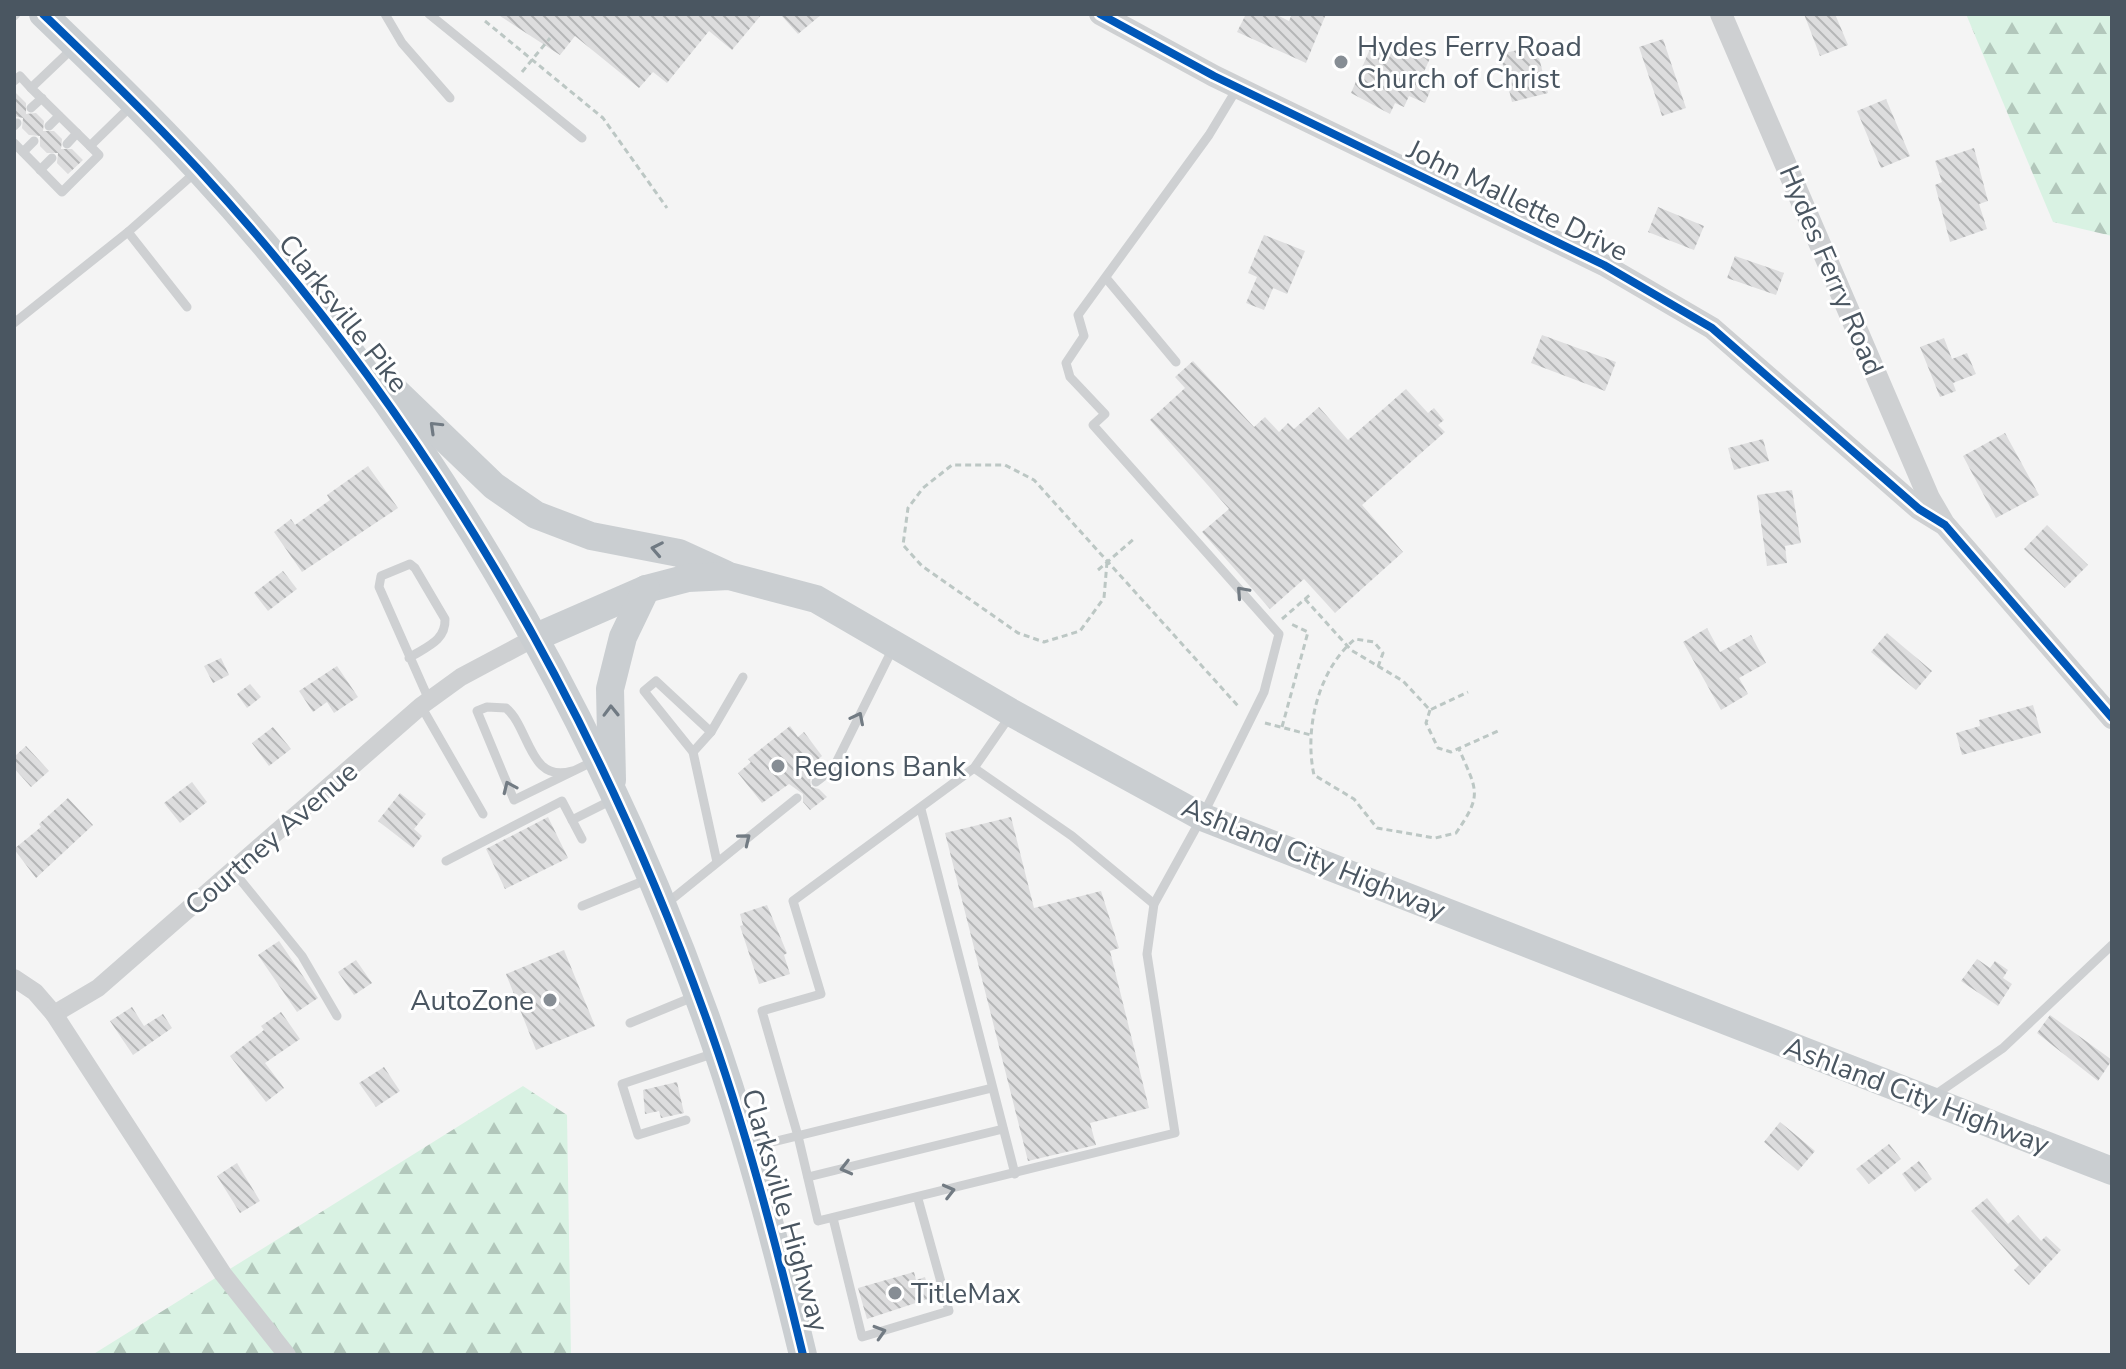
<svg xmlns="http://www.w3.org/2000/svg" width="2126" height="1369" font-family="'Nunito Sans',sans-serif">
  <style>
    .forest { fill: url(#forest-firs) }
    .building { fill: url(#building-back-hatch) }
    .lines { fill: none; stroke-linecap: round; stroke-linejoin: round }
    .path { stroke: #bcc7c4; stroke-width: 3; stroke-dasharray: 6 4; stroke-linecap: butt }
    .service { stroke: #ced0d2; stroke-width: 9 }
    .minor { stroke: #ced0d2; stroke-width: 18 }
    .tertiary { stroke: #ced0d2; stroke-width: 22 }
    .primary { stroke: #caced1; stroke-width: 28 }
    .cycleway-casing { stroke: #fff; stroke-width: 13 }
    .cycleway { stroke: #0057b8; stroke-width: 8 }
    .oneway { stroke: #707a83 }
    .oneway2 { stroke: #727b83 }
    .poi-dot { fill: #868d94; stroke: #fff; stroke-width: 3 }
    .labels { text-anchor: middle; stroke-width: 6; stroke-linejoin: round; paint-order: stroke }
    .poi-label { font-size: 28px; fill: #4a5661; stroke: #fff; text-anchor: start }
    .street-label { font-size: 28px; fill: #4a5661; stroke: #fff }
  </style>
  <defs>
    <pattern id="forest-firs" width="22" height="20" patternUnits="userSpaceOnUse" patternTransform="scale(2)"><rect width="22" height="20" fill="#d9f2e3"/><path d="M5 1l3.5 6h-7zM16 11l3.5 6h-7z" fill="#b2c7bb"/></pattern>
    <pattern id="building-back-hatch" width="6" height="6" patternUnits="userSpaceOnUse" patternTransform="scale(2)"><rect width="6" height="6" fill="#ddddde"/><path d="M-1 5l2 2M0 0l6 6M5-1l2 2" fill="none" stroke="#b5b6b7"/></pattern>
  </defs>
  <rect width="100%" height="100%" fill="#f4f4f4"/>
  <g class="forest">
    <polygon points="1966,14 2112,14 2112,236 2053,222"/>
    <polygon points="523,1086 567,1115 571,1355 92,1355"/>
  </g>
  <g class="building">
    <polygon points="497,14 762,14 732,50 709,31 667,83 653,72 639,88 575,36 560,55"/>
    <polygon points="780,14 822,14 798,34"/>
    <polygon points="1246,14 1275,14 1289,21 1292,14 1326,14 1306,63 1237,32"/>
    <polygon points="1804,14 1835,14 1848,45 1820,56"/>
    <polygon points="1663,39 1686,108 1662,116 1639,47"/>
    <polygon points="1373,42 1394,52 1399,42 1431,56 1419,83 1431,89 1425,103 1409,96 1404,107 1395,103 1390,114 1351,93"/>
    <polygon points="1536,46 1548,93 1512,102 1500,54"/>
    <polygon points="14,91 26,103 26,114 36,113 44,121 43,131 54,131 62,139 61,149 72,149 83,160 68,174 57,163 58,153 47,153 40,146 40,136 29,135 22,128 23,118 14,116"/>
    <polygon points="1886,99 1910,156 1881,168 1857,111"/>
    <polygon points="1974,148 1988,201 1979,204 1987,229 1950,242 1935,185 1942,182 1935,161"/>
    <polygon points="1658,207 1704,226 1694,250 1648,232"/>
    <polygon points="1264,235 1305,251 1287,294 1273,288 1264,310 1246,303 1257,277 1248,273"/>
    <polygon points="1735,256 1784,273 1776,295 1727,278"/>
    <polygon points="1542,335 1616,362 1605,391 1531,363"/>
    <polygon points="1944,338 1952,359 1967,353 1976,374 1953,383 1956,391 1940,397 1920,347"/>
    <polygon points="1193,361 1254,427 1265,417 1279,432 1288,423 1294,429 1319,407 1348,440 1406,389 1428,413 1434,408 1444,420 1438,425 1445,432 1362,505 1403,552 1335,613 1304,579 1270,609 1202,532 1229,509 1150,420 1185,388 1175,377"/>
    <polygon points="2005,433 2039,495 1996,518 1963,456"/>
    <polygon points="1763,439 1769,461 1734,470 1728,448"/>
    <polygon points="368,466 398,508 302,572 274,532 291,519 295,525 330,500 327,495"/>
    <polygon points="1792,490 1801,543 1785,546 1787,563 1767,566 1757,495"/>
    <polygon points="2047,525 2088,565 2065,588 2024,549"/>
    <polygon points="283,571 297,589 268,611 254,593"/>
    <polygon points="1707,628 1720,652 1751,635 1766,663 1739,678 1748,694 1721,710 1683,642"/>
    <polygon points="1887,633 1932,671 1916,690 1871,652"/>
    <polygon points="221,658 229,675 213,683 204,666"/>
    <polygon points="337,666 358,697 334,713 327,702 313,712 299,691"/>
    <polygon points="250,684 261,697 247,708 237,694"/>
    <polygon points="2033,705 2041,733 1962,755 1956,733 1980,726 1979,720"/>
    <polygon points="790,726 798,737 804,732 822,756 805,771 810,777 811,787 819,789 827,797 810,810 803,802 803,794 789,784 762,803 738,773 751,762 748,759"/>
    <polygon points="273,727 291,749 269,766 252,743"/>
    <polygon points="26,746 49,771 31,787 14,768 14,757"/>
    <polygon points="192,782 207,802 180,823 164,803"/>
    <polygon points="400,793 426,814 414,829 422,836 413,848 378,821"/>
    <polygon points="68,798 93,825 36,878 14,849 41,827 39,824"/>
    <polygon points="548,817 568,858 505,889 486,849"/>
    <polygon points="1011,817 1034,908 1101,891 1119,948 1110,951 1149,1108 1090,1123 1096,1145 1028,1161 945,833"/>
    <polygon points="767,905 787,953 784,955 790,974 759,984 740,926 743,925 740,914"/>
    <polygon points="279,941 318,998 297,1012 258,955"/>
    <polygon points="564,950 595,1026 536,1050 506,974"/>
    <polygon points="1977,959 1990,968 1995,961 2008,970 2003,978 2012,984 1998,1006 1961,981"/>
    <polygon points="356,960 372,983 354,995 338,972"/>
    <polygon points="132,1007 144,1026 163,1014 172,1028 133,1055 110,1021"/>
    <polygon points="281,1012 300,1039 265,1063 284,1088 266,1102 230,1056 264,1030 261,1026"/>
    <polygon points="2050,1015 2112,1060 2098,1081 2037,1033"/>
    <polygon points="384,1067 400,1091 376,1107 359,1083"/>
    <polygon points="677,1082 684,1113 661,1118 659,1111 645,1114 643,1090"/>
    <polygon points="1780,1122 1815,1151 1798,1171 1764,1142"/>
    <polygon points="1889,1144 1901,1159 1869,1184 1856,1169"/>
    <polygon points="1919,1161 1932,1179 1915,1192 1902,1174"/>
    <polygon points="237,1163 260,1201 240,1213 217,1176"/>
    <polygon points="1987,1198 2008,1224 2018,1215 2041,1241 2046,1236 2061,1250 2029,1285 2014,1270 2019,1265 1971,1211"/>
    <polygon points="914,1272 916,1280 925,1277 931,1298 867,1319 858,1288"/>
  </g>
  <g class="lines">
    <g class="path">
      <polyline points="485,21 603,118 667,208"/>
      <polyline points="522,72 550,38"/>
      <polyline points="1107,562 1104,598 1080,631 1044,642 1018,633 922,566 903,545 908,508 923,488 952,465 1005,465 1034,480 1238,706"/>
      <polyline points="1098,570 1135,538"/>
      <polyline points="1305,599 1351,650 1403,681 1430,710 1468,692"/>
      <polyline points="1282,619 1312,593"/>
      <path d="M1378,667L1383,653L1374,642L1355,639C1318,670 1304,729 1314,775L1354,799L1377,828L1435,838L1456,833C1483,794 1477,791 1459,749"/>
      <polyline points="1430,710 1426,723 1438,748 1451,752 1498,731"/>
      <polyline points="1265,723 1311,735"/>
      <polyline points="1282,727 1308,632 1289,623"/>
    </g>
    <g class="service">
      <polyline points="385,14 402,43 450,98"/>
      <polyline points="429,14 582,138"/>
      <polyline points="14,16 16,14"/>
      <polyline points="73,48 31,88 90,146 131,106"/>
      <polyline points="14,81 20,76 31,88"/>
      <polyline points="31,108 42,98"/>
      <polyline points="14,126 17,123"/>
      <polyline points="49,126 59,116"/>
      <polyline points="14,143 62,192 99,155 90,146"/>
      <polyline points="67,144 77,133"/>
      <polyline points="23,152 34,141"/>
      <polyline points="40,170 52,158"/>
      <polyline points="128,232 197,171"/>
      <polyline points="1106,278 1176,362"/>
      <polyline points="14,323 128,232 187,307"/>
      <path d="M409,658C426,647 446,641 445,619L415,568L410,564L381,576L379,587L429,700"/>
      <polyline points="421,706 483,814"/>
      <polyline points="1010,716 974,768 793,901 821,994 762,1011 798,1136 818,1221 1175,1133 1147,954 1154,904 1202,817 1264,692 1279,634 1093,425 1105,414 1070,377 1066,363 1084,336 1078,315 1209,135 1238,87"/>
      <polyline points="711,732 656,681 644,691 693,752 717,862"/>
      <polyline points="693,752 711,732 743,677"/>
      <polyline points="974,768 1072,836 1154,904"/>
      <path d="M572,771C529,784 530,728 506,708L487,707L477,711L514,800L594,761"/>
      <polyline points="816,782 833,769 893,648"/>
      <polyline points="921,809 1015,1174"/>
      <polyline points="572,820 612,800"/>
      <polyline points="446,861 562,801 582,839"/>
      <polyline points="234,872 302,956 337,1016"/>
      <polyline points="666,904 797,798"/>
      <polyline points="582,906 646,880"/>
      <polyline points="630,1023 693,997"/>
      <polyline points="1932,1097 2003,1048 2112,945"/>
      <polyline points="686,1120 638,1135 622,1084 715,1053"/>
      <polyline points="752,1147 992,1088"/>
      <polyline points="808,1177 1003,1129"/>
      <polyline points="833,1218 862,1337 949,1311 918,1199"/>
    </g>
    <g class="minor">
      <polyline points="14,978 35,992 54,1014 98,988 421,706 461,677 536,637"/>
      <polyline points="54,1014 223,1274 287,1355"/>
    </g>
    <g class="tertiary">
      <polyline points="1100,14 1214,76 1604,265 1712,328 1919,509 1945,525 2112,718"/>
      <polyline points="1721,14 1929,498 1943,522"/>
    </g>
    <g class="primary">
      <path d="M43,14C96,65 149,116 199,170C423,413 593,704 705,1015C745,1126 775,1240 803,1355"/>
      <polyline points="390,386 494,486 536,515 591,536 679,553 725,574"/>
      <polyline points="536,637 646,589 688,578 729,576 816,599 1012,713 1202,817 2112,1171"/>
      <polyline points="612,780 610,689 623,637 646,589"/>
    </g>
    <g class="cycleway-casing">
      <g id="cycleway">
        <path d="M43,14C96,65 149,116 199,170C423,413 593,704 705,1015C745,1126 775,1240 803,1355"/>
        <polyline points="1100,14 1214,76 1604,265 1712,328 1919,509 1945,525 2112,718"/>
      </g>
    </g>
    <use href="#cycleway" class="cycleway"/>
  </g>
  <defs><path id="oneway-chevron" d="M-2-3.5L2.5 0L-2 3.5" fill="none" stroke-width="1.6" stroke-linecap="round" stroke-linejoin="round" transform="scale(2)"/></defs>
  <g class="oneway">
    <use href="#oneway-chevron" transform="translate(435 427) rotate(-136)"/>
    <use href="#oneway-chevron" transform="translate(657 549) rotate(-169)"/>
    <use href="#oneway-chevron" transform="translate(611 711) rotate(-91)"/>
  </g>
  <g class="oneway2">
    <use href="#oneway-chevron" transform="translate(1242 592) rotate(-132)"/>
    <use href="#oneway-chevron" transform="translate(858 718) rotate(-63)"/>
    <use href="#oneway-chevron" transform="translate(509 787) rotate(-114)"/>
    <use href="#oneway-chevron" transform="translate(745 839) rotate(-39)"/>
    <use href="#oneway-chevron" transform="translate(846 1168) rotate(166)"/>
    <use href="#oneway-chevron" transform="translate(949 1191) rotate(-14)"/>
    <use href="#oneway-chevron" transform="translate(880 1332) rotate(-17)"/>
  </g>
  <g class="poi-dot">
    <circle cx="1341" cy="62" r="8"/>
    <circle cx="778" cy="766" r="8"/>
    <circle cx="550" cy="1000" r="8"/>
    <circle cx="895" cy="1293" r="8"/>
  </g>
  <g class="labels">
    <g class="poi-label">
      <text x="1357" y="56">Hydes Ferry Road<tspan x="1357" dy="32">Church of Christ</tspan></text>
      <text x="794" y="776">Regions Bank</text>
      <text x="534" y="1010" text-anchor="end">AutoZone</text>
      <text x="911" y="1303">TitleMax</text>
    </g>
    <g class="street-label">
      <text transform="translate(1518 200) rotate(26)" y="10">John Mallette Drive</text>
      <text transform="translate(1832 270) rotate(67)" y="10">Hydes Ferry Road</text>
      <text transform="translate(344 313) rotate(52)" y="10">Clarksville Pike</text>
      <text transform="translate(271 838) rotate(-41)" y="10">Courtney Avenue</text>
      <text transform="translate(1314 858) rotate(22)" y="10">Ashland City Highway</text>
      <text transform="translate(1917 1095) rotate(21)" y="10">Ashland City Highway</text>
      <text transform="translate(786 1210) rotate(74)" y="10">Clarksville Highway</text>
    </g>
  </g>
  <rect width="2126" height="1369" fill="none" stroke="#4a5661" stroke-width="32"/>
</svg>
